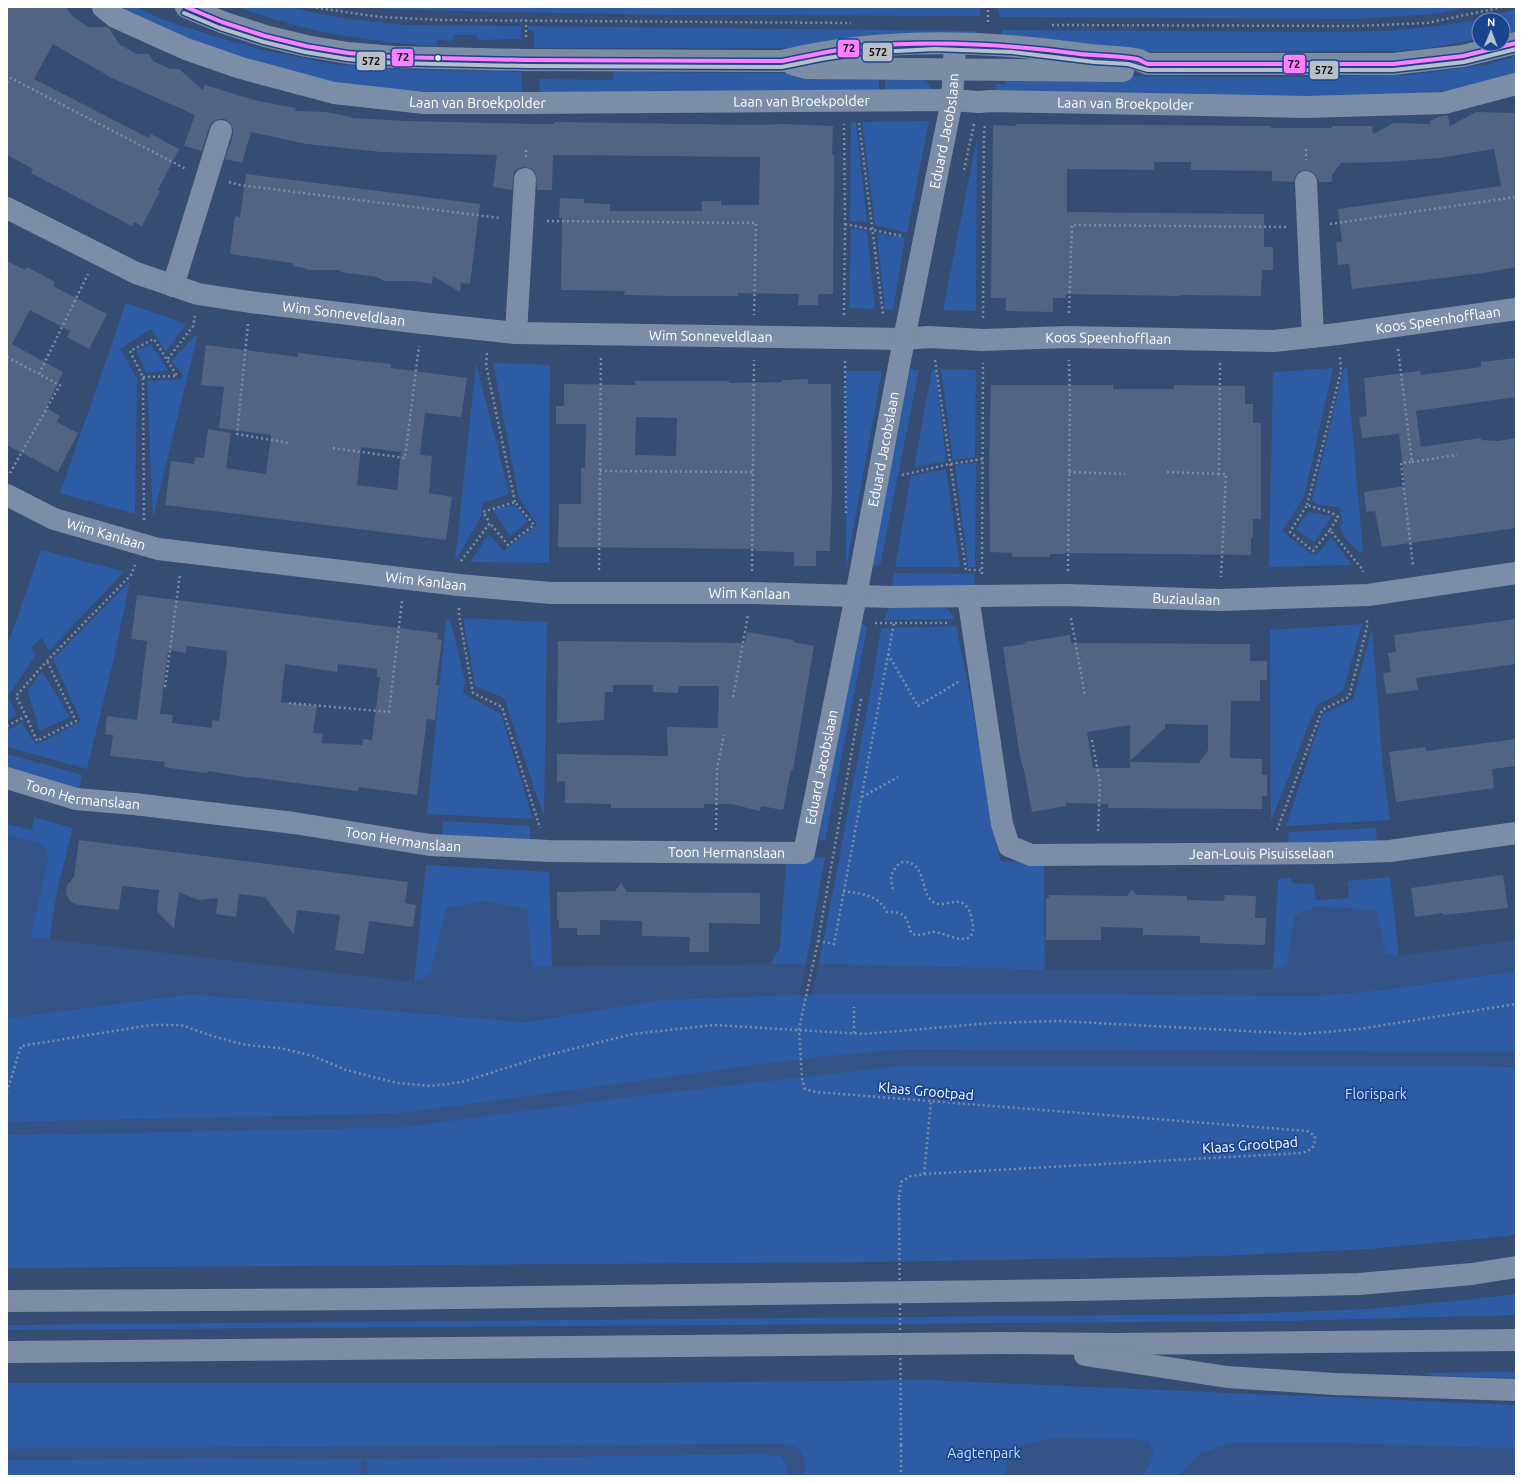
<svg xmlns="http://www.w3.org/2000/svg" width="1523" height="1483" font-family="Ubuntu,sans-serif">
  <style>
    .green { fill: #2d5ca4 }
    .water { fill: #345387 }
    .pier { fill: #354c73 }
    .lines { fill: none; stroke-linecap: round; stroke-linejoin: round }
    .stream { stroke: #345387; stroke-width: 7 }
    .building { fill: #516483; fill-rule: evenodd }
    .path { stroke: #7c8da7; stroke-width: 2.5; stroke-dasharray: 2 3; stroke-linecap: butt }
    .minor { stroke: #7c8da7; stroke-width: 22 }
    .major { stroke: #7b8ca5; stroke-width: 22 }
    .highway { stroke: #7d8da6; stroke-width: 22 }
    .path-bridge { stroke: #7c8da7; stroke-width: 2.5; stroke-dasharray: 2 3; stroke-linecap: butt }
    .bus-1-casing { stroke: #1a458e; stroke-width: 7 }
    .bus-2-casing { stroke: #1a458e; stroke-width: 7 }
    .bus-1 { stroke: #ff80ff; stroke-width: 4 }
    .bus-2 { stroke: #b8bfc6; stroke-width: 4 }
    .bus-dot { fill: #fff; stroke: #1a458e; stroke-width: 1.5 }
    .labels { text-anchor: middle; stroke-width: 3.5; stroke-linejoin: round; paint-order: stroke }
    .street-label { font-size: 14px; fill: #fff; stroke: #1a458e }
    .park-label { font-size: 14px; fill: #ccdefa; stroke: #1a458e }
    .line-badge { stroke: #1a458e; stroke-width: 1.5 }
    .pale-badge-label { font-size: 11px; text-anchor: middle; font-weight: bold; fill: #111 }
  </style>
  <rect width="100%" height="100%" fill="#354c73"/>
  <g class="green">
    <polygon points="117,7 136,7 164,20 220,38 267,51 332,64 413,70 521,72 522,93 438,92 385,89 338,84 225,56"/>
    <path d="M238,7H286L347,19L407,25L521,26V39L477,40L476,35H453V41L437,40V46C369,43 301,31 238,7Z"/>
    <polygon points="371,7 980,7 980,16 675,15 455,11 389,9"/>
    <polygon points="998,7 1469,7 1436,14 1353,19 1001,17 999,14"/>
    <polygon points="1516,9 1516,31 1503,34 1503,20 1479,20 1479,39 1427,48 1400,51 1123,52 1002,35 1002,30 1319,32 1385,31 1437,26 1477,20"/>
    <polygon points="528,26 976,31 977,36 797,48 534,48 534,31 528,30"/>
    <path d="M1516,56V76C1427,100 1336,98 1245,97C1161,96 1078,96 994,95L996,84H1005V76L1271,77L1412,75L1490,64Z"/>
    <polygon points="614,72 879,74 879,94 540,93 539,79 613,80"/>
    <path d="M885,74C902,76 926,73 933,91L885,94Z"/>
    <polygon points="929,121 907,233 875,225 862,122"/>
    <polygon points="851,122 856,122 867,222 850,221"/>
    <polygon points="977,138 976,311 943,310"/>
    <polygon points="851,228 867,231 875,309 849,308"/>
    <polygon points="877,233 905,238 893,310 885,309"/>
    <polygon points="126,303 186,324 166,352 151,329 120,349 137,378 135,514 60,493"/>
    <polygon points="198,333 153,518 147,381 181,379 182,374 171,361"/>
    <polygon points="151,344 168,370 146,373 136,351"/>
    <polygon points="476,363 509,494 482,503 481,517 455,561"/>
    <polygon points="493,363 550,365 549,563 470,562 489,534 504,551 537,525 519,498"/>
    <polygon points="1333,368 1304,497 1282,531 1313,555 1318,554 1331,537 1352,565 1269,567 1273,372"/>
    <polygon points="1344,368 1347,368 1363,552 1359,553 1345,538 1340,527 1343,523 1339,507 1319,505 1312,501"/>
    <polygon points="941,369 976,370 975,457 953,460"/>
    <polygon points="910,370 919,370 880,566 872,565"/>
    <polygon points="932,370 936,370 946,461 914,467"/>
    <polygon points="846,371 882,371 846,569"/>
    <polygon points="976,463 975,567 968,567 955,465"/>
    <polygon points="946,469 960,567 895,567 911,476"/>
    <polygon points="515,505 528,522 510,536 492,509"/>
    <polygon points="1308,512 1332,516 1314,542 1296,529"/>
    <polygon points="41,550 122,571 122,574 49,651 42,638 31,647 36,655 8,696 17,715 7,721 7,646"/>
    <polygon points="894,573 974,574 975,588 892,586"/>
    <polygon points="130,581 114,658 87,769 7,747 7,730 22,723 36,745 81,721 53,659"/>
    <polygon points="944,607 950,611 954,619 884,620 889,608"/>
    <polygon points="463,618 547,622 544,817 504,698 475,686"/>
    <polygon points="446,619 450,619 465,681 463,693 501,714 533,819 427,814"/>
    <polygon points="863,624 867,628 825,841 819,840 858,625"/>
    <polygon points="1362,624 1343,691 1316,706 1271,821 1270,630"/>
    <polygon points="956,626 971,699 999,857 1003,861 1044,863 1045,970 819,964 869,700 881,628"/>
    <polygon points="1372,629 1383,767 1390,820 1286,826 1323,714 1353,699"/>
    <polygon points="42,671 70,717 39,731 28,690"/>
    <polygon points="7,754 82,775 79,789 7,767"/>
    <polygon points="34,817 73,828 57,891 49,940 30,937 48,859 43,845 7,835 7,824 32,830"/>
    <polygon points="443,821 530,826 530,839 442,835"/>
    <polygon points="1376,828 1377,841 1289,846 1288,832"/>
    <polygon points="807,856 825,858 806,964 770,964 780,948 786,862"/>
    <polygon points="426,865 549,872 552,967 531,967 527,909 447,908 431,972 424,978 414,982"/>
    <polygon points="1290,877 1293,883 1313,884 1316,900 1349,898 1348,881 1390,877 1399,956 1385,955 1295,915 1287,965 1273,969 1278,879"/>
    <polygon points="1516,971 1516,1052 1480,1052 1480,1066 1516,1067 1516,1234 1507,1236 1370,1249 1221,1256 880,1262 7,1268 7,1135 404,1127 524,1097 397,1114 7,1122 7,1018 191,994 525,1022 661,1000 807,994 1017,993 1315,996 1381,990"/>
    <polygon points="1516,1294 1516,1315 1286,1321 7,1330 7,1325 1240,1314 1368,1309 1465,1300"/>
    <polygon points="1516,1372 1516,1378 1437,1376 1422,1373"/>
    <polygon points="926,1380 1516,1405 1516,1449 1333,1443 1231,1443 1200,1454 1180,1476 805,1476 805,1463 787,1444 7,1449 7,1383 651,1383"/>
    <polygon points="764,1454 781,1456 788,1468 788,1476 7,1476 7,1460 197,1458 365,1459"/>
  </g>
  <g class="water">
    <polygon points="7,835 43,845 48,859 30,937 414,982 424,978 431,972 447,908 485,901 527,909 532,967 817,964 1053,970 1273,969 1287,964 1295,915 1315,907 1349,908 1377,911 1386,955 1399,956 1516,940 1516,971 1381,990 1315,996 1017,993 807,994 661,1000 525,1022 191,994 7,1018"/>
    <polygon points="907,1049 1516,1052 1516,1066 900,1066 638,1096 404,1127 7,1135 7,1122 397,1114 807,1058"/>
    <polygon points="1052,1438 1132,1439 1149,1442 1154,1454 1146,1472 1142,1476 1006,1476 1007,1461 1020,1446"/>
    <polygon points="1231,1443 1333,1443 1516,1449 1516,1476 1180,1476 1200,1454"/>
    <polygon points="787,1444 800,1449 805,1463 805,1476 788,1476 788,1468 781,1456 764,1454 365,1459 197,1458 7,1460 7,1449"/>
  </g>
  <polygon class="pier" points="807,962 819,962 811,996 799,995"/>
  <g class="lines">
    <polyline class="stream" points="363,1476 364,1464"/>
  </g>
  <g class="building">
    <polygon points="7,7 66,7 72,16 88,27 108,27 120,45 137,54 149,54 153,61 170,69 179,69 203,90 205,85 258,101 296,108 295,111 328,112 331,113 351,117 351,118 406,121 535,124 554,124 554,122 758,125 783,124 833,126 832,155 834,155 833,294 818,294 818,305 798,305 799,294 738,293 738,296 673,296 624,295 625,291 561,290 562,218 559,218 560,198 584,199 584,203 610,204 610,211 702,211 702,201 721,201 721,205 759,205 760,157 553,155 552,190 537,190 536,174 532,169 525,167 519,168 514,172 512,190 493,187 497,155 381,152 307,144 251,132 242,163 225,159 233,135 233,129 230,123 225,119 219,119 212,122 209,127 202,151 184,146 195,115 112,78 53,44 34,79 149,138 151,134 179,149 158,190 160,191 142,226 134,222 132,226 31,173 33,169 7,155"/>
    <polygon points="1476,112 1516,113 1516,267 1483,273 1352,289 1349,264 1338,265 1336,242 1342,242 1338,209 1501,186 1494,149 1439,158 1386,162 1341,163 1332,175 1332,182 1319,182 1316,175 1311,171 1306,170 1299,172 1295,176 1294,182 1272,181 1272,171 1191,170 1191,162 1154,162 1154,170 1067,169 1067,212 1264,214 1264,247 1273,247 1273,270 1262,270 1261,296 1180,295 1180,296 1066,294 1066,298 1053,298 1053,312 1006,311 1006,298 991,298 993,125 1016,126 1016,124 1152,125 1271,126 1271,128 1332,128 1332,126 1372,126 1373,134 1394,123 1430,124 1430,121 1441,116 1448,115 1450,126"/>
    <polygon points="246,174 480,204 470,284 461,283 460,292 433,276 432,284 414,281 384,281 377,277 340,272 341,270 308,270 304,268 293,266 293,263 230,254 235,216 240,217"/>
    <polygon points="7,261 25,270 27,267 55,282 53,286 107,314 89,349 67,337 70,331 30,310 12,344 63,372 46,408 60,416 57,422 78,433 58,472 7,445"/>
    <path d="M206,345L298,357V353L363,361L391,364V368L467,378L461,417L425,413L420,455L432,456L429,493L452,497L446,540L165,505L171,461L194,464L195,457L204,458L208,429L231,433L226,468L266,474L271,435L219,428L224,387L201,385ZM361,447L401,452L397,490L357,485Z"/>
    <polygon points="1516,358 1516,397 1416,411 1421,447 1481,438 1481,440 1498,441 1516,438 1516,528 1382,547 1375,511 1366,512 1364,492 1405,486 1399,434 1362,438 1359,417 1367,416 1364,378 1420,371 1421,375 1481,367 1481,362"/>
    <path d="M808,379V384H831L832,492L830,551H816V566H794V552L756,551V549L558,547L559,504H581V468H585L586,424H556V406H564V384L635,385V381H729V383L782,382V380ZM636,417L677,418L676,456L635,455Z"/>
    <polygon points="991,385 1113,385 1113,389 1174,389 1174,385 1245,386 1245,404 1253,404 1253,423 1261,423 1261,519 1253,519 1253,538 1251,538 1251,555 1064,553 1064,554 1050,554 1050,557 1012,557 1012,553 990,552 989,470"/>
    <path d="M137,595L438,633L437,639L442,640L436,685H439L435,720L427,719L417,795L359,787L358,791L251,777V778L208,771L207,773L183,770L164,767L165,762L110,756L113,735L105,734L107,716L137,720L147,641L131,639ZM186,646L227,651L226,658H227L219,721L212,720V728L172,723L173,715L160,714L168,650L186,653ZM285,664L337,672L338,664L377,669V677H380L372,740L363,739L362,745L322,743L323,734L313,733L317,706L281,702Z"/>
    <polygon points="1516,619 1516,664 1416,678 1418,690 1386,694 1383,673 1391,672 1388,653 1396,652 1394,635"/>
    <polygon points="747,632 793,640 793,642 814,646 793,770 791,770 783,810 761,806 760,811 731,804 704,804 704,808 611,808 611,804 565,803 565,781 557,782 557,754 668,756 667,727 718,728 719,686 679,686 678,693 653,692 653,685 613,685 613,692 605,692 604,720 557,723 558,641 745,643"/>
    <path d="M1070,635L1071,643L1250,644V661H1267V680H1260V701H1231L1230,758L1262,759V775H1267V796H1262V809L1110,808H1108L1109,804L1066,803V806L1032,812L1024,770L1020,757L1003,647L1025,644V642ZM1165,724L1208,725V750L1199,763L1130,762V768H1093L1087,732L1130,725V761L1165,728Z"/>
    <polygon points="1516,739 1516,766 1492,769 1494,788 1396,802 1389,752 1425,747 1426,751"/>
    <polygon points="79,840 408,882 405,903 416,905 413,927 369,921 364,954 335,950 340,915 297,910 294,935 265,897 239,894 236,917 216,914 218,898 198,900 179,892 174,929 157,911 159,890 122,886 119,910 79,905 71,902 66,894 67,885 74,877"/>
    <polygon points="1503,875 1508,908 1443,915 1443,913 1415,917 1411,888"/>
    <polygon points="621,883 627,892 760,893 760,924 709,923 709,952 689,952 690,937 642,936 642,921 600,920 600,935 577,935 577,928 559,928 559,920 557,920 557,892 615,891"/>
    <polygon points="1132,890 1137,895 1187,896 1187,900 1224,901 1225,895 1256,896 1255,918 1266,918 1265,945 1200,943 1200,936 1143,935 1143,928 1101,927 1101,940 1046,940 1046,898 1049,898 1049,895 1127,896"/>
  </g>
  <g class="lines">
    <g class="path">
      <polyline points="311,7 380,17 443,20 851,23"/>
      <polyline points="526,20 526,37"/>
      <polyline points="988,22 988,7"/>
      <polyline points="1052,25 1357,26 1427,23 1503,7"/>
      <polyline points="7,83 11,78 186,169"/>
      <polyline points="859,123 883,314"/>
      <polyline points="1306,149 1306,160"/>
      <polyline points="526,157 526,148"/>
      <polyline points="964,170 974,124"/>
      <polyline points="229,182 240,185 500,218"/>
      <polyline points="547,221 756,223 754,315"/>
      <polyline points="845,224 902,236"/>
      <polyline points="1330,224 1516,197"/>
      <polyline points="1069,313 1072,225 1286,227"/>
      <polyline points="844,315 845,224 844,124"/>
      <polyline points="983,318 984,132 985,125"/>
      <polyline points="248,324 237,434 289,443"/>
      <polyline points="1398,349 1412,462 1401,463 1413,566"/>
      <polyline points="487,353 486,365 515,502"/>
      <polyline points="7,357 39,374"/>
      <polyline points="935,360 966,570 982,570"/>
      <polyline points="845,361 846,514"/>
      <polyline points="1220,363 1219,474 1226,474 1221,577"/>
      <polyline points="143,377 177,376 167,360"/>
      <polyline points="333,448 405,458 419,346"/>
      <polyline points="1412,462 1457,455"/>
      <polyline points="600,471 753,472"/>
      <polyline points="1069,472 1125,474"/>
      <polyline points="1167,472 1219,474"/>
      <polyline points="10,473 60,385 39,374 88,274"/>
      <polyline points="902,475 950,464 983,459"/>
      <polyline points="1307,505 1322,448 1341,371 1340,357"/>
      <polyline points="144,520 143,377 130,351 154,339 167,360 193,326 195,316"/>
      <polyline points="1330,530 1338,517 1332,513 1307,505 1290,532 1313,551 1330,530 1362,569 1363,572"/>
      <polyline points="461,561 490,523 508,545 534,525 515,502 483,512 490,523"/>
      <polyline points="599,570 601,357"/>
      <polyline points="752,571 754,360"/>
      <polyline points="1068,571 1070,400 1069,360"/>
      <polyline points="982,574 983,363"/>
      <polyline points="459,608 459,615 473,693 502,707 540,828"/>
      <polyline points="1071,618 1085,696"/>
      <polyline points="875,623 950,623"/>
      <polyline points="888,654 918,706 958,682"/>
      <polyline points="165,687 180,574"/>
      <polyline points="733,697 748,615"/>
      <path d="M861,699L818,941L799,1029L802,1079L805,1089L816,1092L1307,1131L1315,1136C1315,1148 1312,1150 1301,1153L924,1174L911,1176L901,1182L899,1198"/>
      <polyline points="289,703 389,712 402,601"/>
      <polyline points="26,716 37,741 76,721 47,661"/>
      <polyline points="7,726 26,716 16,696 47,661 131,575 135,565"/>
      <polyline points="1092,740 1100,783 1098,831"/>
      <polyline points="862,797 898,777"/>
      <polyline points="716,830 717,768 724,735"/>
      <polyline points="1277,830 1322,710 1349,697 1367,627 1367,618"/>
      <path d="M843,891C862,894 877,894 887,912C907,912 906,917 911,933C920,938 925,932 934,932C941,933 946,935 952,937C968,942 976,938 972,920C971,915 970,910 966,906C957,895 942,910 932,901C920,891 926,862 904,862C899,862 894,869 892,874C890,880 892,887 894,892"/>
      <polyline points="818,941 834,944 894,623"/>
      <polyline points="854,1033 854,1007"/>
      <polyline points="7,1092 21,1046 151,1025 181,1025 212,1036 246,1045 280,1048 313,1056 346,1070 397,1083 431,1086 462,1082 544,1056 633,1034 714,1025 864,1034 991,1023 1059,1021 1302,1034 1359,1029 1516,1004"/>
      <polyline points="924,1174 931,1102"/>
      <polyline points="901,1445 901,1476"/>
    </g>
    <g class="minor">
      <path id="s1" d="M103,7L115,17L186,49L241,68L334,93L424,103H528L952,100L979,102L990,101L1306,107L1444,103L1516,84"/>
      <polyline points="1306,182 1313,337"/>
      <path id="s2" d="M7,208L136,273L198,294L250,302L422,323L516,333L904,339L928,337L983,340L1069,337L1274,341L1338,334L1516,309"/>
      <polyline points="173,286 221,131"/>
      <polyline points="516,333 525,179"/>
      <path id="s3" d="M7,495L54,519L158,549L459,585L551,593H752L892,597L1067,595L1220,600L1368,595L1516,573"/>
      <path id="s4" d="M968,596L1002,824L1009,846L1031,855L1332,853L1390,851L1516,833"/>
      <path id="s5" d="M7,778L76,799L134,804L294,823L430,845L549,851L804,853L856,596L904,339L952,100L955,44"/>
    </g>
    <g class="major">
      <path d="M186,7L222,22L265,36L306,46L348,53L394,57L526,60L782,61C882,36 988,40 1089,55C1104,57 1121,56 1134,59C1139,59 1144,63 1148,64H1393L1463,56L1516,43"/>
      <polyline points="792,64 806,68 1123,71"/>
    </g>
    <g class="highway">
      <polyline points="7,1301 381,1299 1078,1290 1359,1284 1472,1274 1516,1267"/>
      <polyline points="7,1352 1003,1343 1114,1344 1516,1340"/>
      <polyline points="1085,1355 1227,1377 1335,1384 1516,1390"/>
    </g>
    <polyline class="path-bridge" points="899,1198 901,1445"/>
    <g class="bus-1-casing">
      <path id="bus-1" d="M186,7L222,22L265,36L306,46L348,53L394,57L526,60L782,61C808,56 833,50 859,47C933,40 1006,44 1080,54C1098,56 1118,55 1137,59C1141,60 1144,63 1148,64H1393L1463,56L1516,43"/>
    </g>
    <g class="bus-2-casing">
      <polyline id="bus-2" points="184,13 220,28 264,42 305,52 347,59 394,63 526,66 782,67 821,59 859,53 935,49 1012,52 1094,62 1128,64 1148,70 1393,70 1464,62 1516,49"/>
    </g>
    <use href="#bus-1" class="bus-1"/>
    <use href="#bus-2" class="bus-2"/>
  </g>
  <circle class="bus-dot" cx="438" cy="58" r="3.5"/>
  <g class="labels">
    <g class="street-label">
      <text dy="5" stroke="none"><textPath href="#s1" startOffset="716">Laan van Broekpolder</textPath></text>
      <text dy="5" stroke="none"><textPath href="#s1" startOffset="392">Laan van Broekpolder</textPath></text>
      <text dy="5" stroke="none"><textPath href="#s1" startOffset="1040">Laan van Broekpolder</textPath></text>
      <text dy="5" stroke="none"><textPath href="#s5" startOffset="1539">Eduard Jacobslaan</textPath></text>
      <text dy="5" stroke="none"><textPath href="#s2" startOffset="357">Wim Sonneveldlaan</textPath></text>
      <text dy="5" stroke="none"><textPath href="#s2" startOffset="1454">Koos Speenhofflaan</textPath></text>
      <text dy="5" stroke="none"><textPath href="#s2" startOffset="725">Wim Sonneveldlaan</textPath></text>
      <text dy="5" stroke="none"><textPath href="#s2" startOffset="1123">Koos Speenhofflaan</textPath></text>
      <text dy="5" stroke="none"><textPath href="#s5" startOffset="1215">Eduard Jacobslaan</textPath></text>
      <text dy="5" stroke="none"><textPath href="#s3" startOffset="107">Wim Kanlaan</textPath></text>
      <text dy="5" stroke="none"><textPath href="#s3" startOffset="431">Wim Kanlaan</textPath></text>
      <text dy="5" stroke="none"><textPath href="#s3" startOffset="755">Wim Kanlaan</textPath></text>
      <text dy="5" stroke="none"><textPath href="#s3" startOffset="1192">Buziaulaan</textPath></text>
      <text dy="5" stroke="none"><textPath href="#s5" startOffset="891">Eduard Jacobslaan</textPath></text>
      <text dy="5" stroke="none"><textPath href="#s5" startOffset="78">Toon Hermanslaan</textPath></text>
      <text dy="5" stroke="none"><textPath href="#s5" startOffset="402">Toon Hermanslaan</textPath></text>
      <text dy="5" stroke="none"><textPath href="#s5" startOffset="726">Toon Hermanslaan</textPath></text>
      <text dy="5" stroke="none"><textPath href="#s4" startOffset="508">Jean-Louis Pisuisselaan</textPath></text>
      <text transform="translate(926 1091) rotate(5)" y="5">Klaas Grootpad</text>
      <text transform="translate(1250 1145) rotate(-4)" y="5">Klaas Grootpad</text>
    </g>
    <g class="park-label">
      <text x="1376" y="1099">Florispark</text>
      <text x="984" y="1458">Aagtenpark</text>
    </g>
  </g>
  <g class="line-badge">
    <rect x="837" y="39" width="23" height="19" rx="4" fill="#ff80ff"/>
    <rect x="862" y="42" width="31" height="20" rx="4" fill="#b8bfc6"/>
    <rect x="391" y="48" width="23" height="19" rx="4" fill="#ff80ff"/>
    <rect x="356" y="51" width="30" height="20" rx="4" fill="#b8bfc6"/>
    <rect x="1283" y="54" width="23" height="20" rx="4" fill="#ff80ff"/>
    <rect x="1309" y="60" width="30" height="20" rx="4" fill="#b8bfc6"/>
  </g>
  <g class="pale-badge-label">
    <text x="849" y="52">72</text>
    <text x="878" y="56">572</text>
    <text x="403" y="61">72</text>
    <text x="371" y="65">572</text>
    <text x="1294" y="68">72</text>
    <text x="1324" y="74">572</text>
  </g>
  <rect width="1523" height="1483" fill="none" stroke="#ffffff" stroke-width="16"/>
  <g transform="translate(1491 32) rotate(1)"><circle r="19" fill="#1a458e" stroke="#768fbb"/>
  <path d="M0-3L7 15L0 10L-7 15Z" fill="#b8c0ce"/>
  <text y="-6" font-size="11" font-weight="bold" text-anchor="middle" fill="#ffffff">N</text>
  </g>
</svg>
